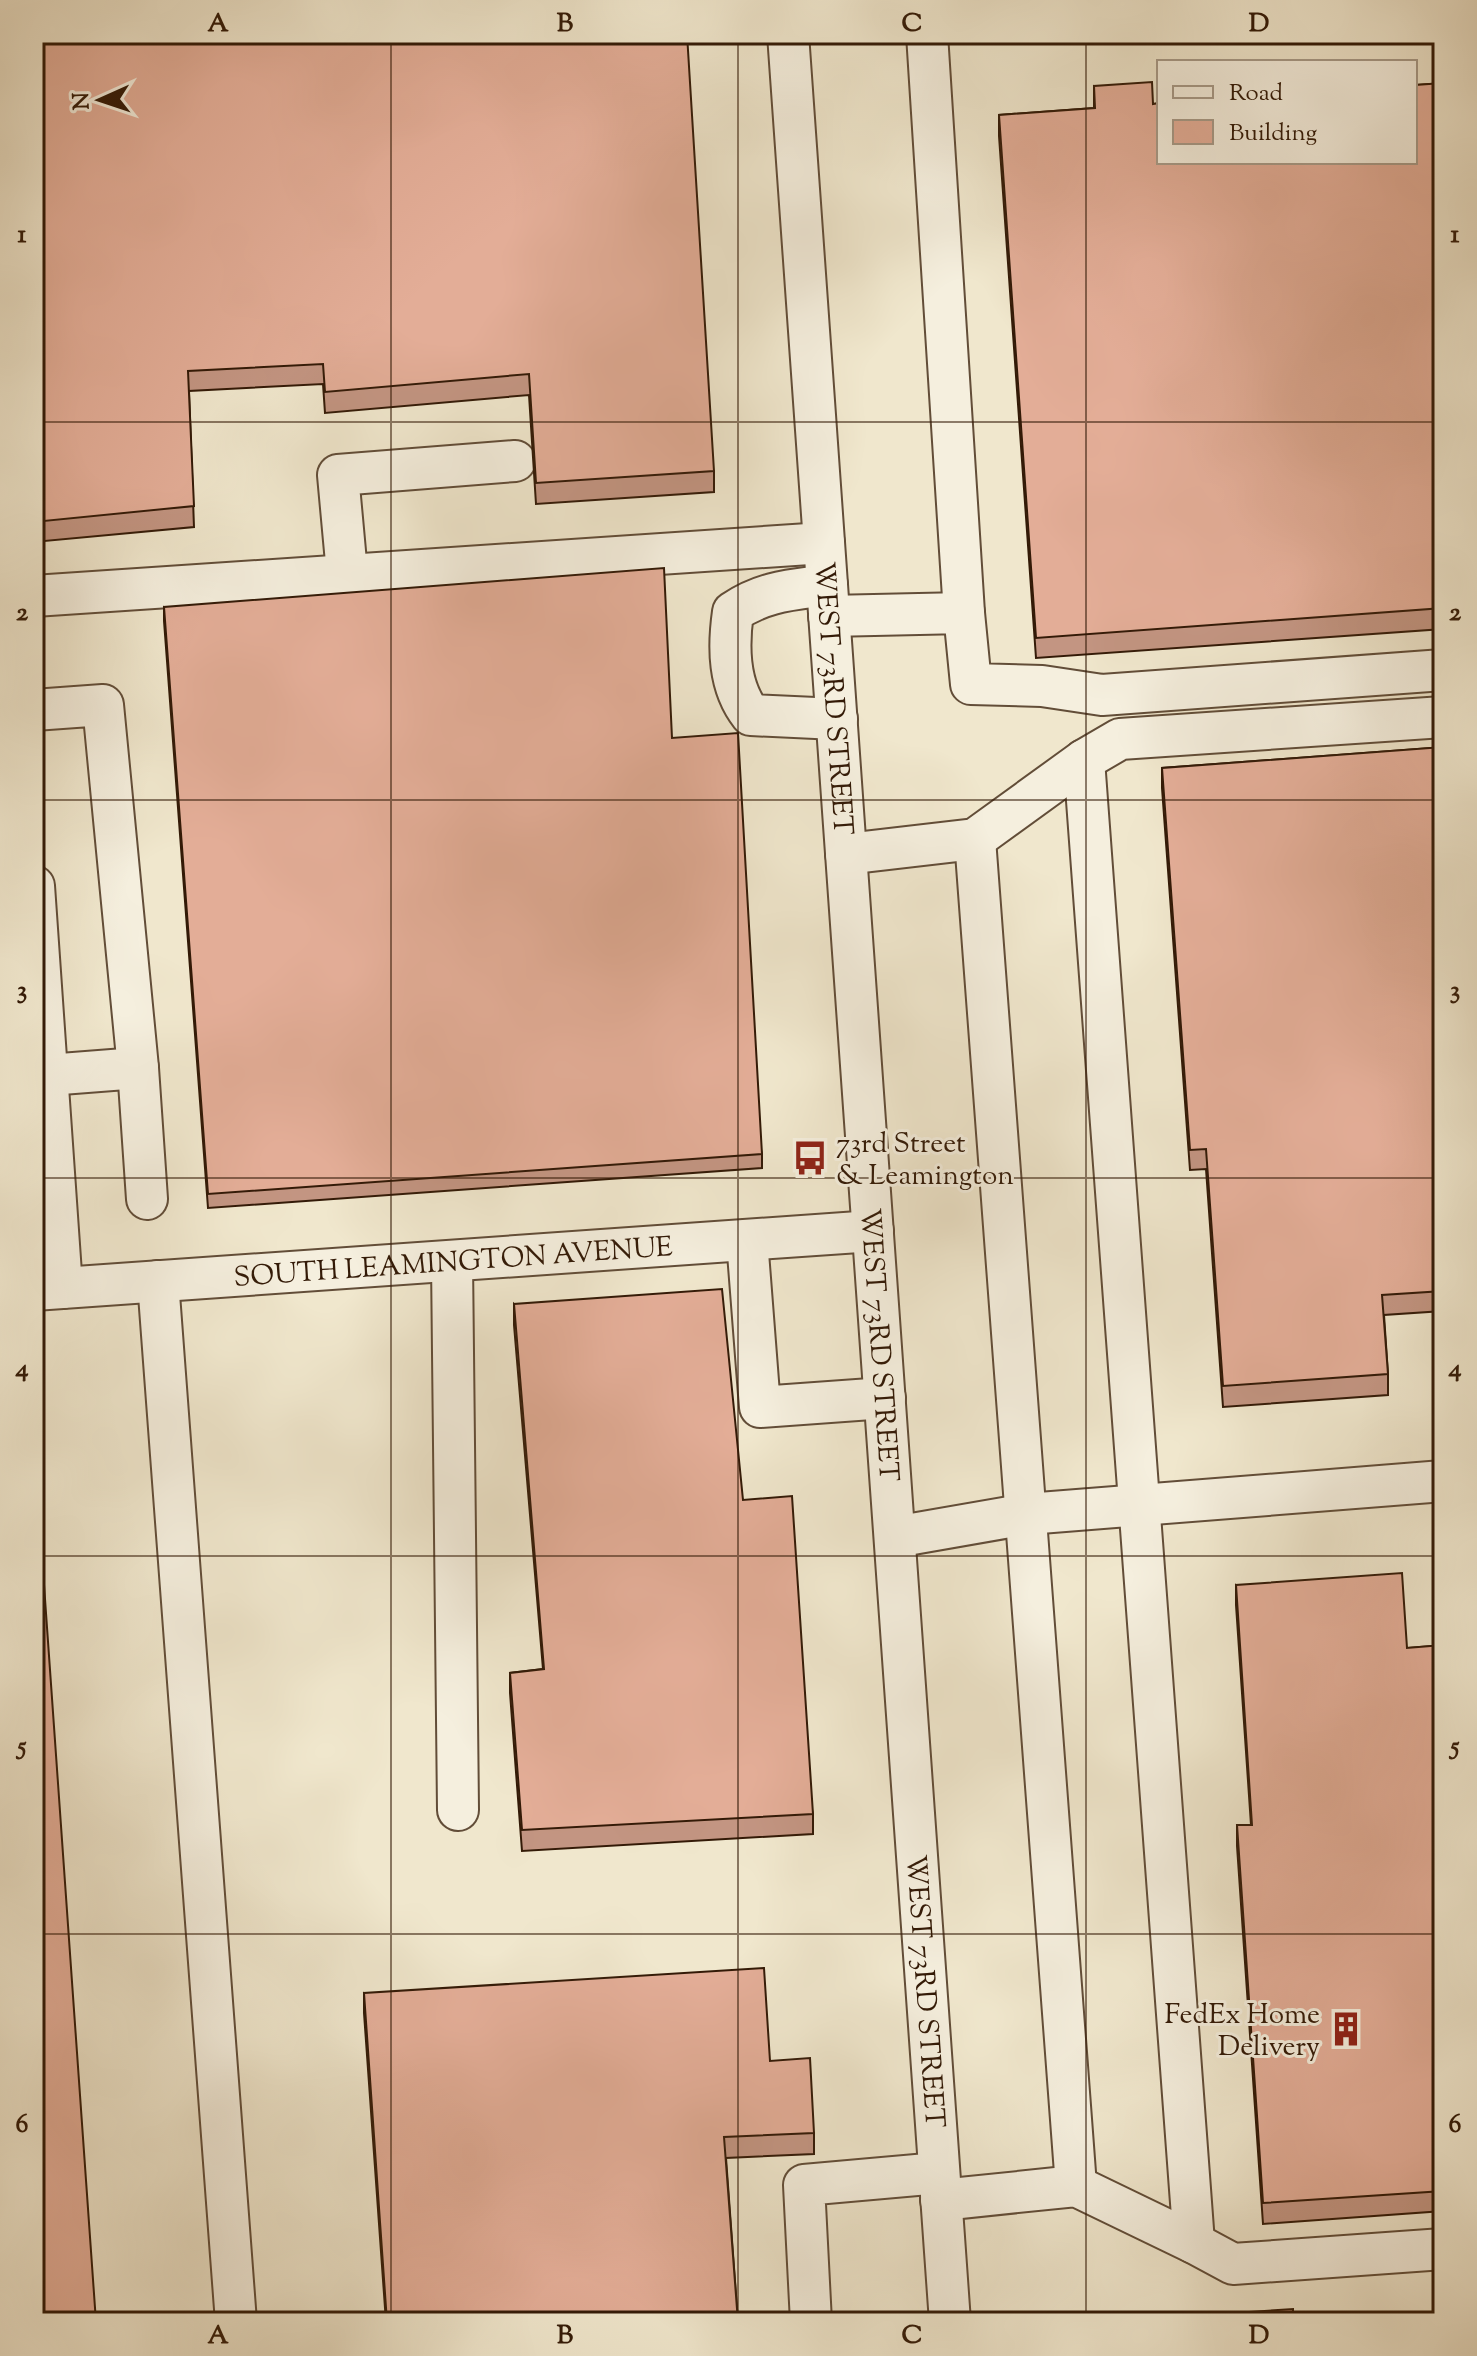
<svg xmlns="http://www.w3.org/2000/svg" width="1477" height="2356" font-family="'Sorts Mill Goudy',serif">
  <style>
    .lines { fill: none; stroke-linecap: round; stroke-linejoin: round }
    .minor-casing { stroke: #624d38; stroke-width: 44 }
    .minor { stroke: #f5efde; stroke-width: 40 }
    .wall { fill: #c39582; stroke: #331a07; stroke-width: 2 }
    .building { fill: #e3ad97; stroke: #331a07; stroke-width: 2 }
    .grid { fill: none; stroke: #331a07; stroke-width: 2; stroke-opacity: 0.55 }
    .labels { text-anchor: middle; stroke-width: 6; stroke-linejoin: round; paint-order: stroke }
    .street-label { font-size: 28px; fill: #331a07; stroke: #f5efde }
    .poi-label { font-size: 28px; fill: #331a07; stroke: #f5efde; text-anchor: start }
    .neatline { fill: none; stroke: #331a07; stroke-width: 3 }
    .grid-label { font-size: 26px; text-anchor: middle; font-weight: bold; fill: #331a07 }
  </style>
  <rect width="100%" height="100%" fill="#f0e7cd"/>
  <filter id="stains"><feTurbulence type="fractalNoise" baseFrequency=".0025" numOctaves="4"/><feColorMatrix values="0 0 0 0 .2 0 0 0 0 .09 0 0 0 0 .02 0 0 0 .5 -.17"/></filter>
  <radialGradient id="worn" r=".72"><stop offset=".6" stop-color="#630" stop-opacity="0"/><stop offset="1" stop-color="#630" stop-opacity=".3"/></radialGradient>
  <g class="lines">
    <g class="minor-casing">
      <g id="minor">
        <path id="s1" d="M788,34L950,2322"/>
        <polyline points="927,34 964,613"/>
        <polyline points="347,573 338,475 515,461"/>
        <path d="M827,585C791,590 764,591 733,612C728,647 728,686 751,715L837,719"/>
        <polyline points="34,596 824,543"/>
        <polyline points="829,616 964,613 971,684 1042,686 1102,695 1443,670"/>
        <polyline points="34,710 103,705 138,1068 147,1199"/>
        <polyline points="975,839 1076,2186"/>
        <polyline points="846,854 975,839 1084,760 1120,739 1443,717"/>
        <polyline points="34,886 62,1288"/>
        <polyline points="48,1075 138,1068"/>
        <polyline points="747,1240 760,1407 885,1398"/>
        <polyline points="452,1261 458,1810"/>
        <polyline points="158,1281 236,2322"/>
        <path id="s2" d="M34,1290L873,1231"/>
        <polyline points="895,1537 1027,1514 1443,1481"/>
        <polyline points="941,2200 1076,2186 1194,2243 1084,760"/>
        <polyline points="1194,2243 1233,2264 1443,2249"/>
        <polyline points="811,2322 804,2185 939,2173"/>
      </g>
    </g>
    <use href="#minor" class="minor"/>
  </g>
  <g class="wall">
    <polygon points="34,34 714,471 714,492 536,504 529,395 325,413 323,384 189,391 194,527 34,542"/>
    <polygon points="1443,83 1443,629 1036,658 999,136 999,115 1094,108 1094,86 1153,104"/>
    <polygon points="164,607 672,738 762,1154 762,1168 208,1208 164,621"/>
    <polygon points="1443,747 1443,1311 1384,1315 1388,1374 1388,1395 1223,1407 1206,1169 1190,1170 1162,788 1162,768"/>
    <polygon points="514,1304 743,1500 813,1814 813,1834 522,1851 510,1693 510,1673 543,1669 514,1325"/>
    <polygon points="1236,1585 1407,1648 1443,1645 1443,2211 1263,2224 1237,1846 1237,1825 1251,1825 1236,1605"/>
    <polygon points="364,1993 770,2061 814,2133 814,2154 726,2158 738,2322 386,2322 364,2013"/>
  </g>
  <g class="building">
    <polygon points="34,34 687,34 714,471 536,483 529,374 325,392 323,364 188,371 194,506 34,522"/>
    <polygon points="1152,82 1153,104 1159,103 1159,162 1415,162 1415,85 1443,83 1443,608 1036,638 999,115 1095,108 1094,86"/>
    <polygon points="664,568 672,738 738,733 762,1154 208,1194 164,607"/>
    <polygon points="1443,747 1443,1291 1382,1295 1388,1374 1223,1386 1206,1149 1190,1150 1162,768"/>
    <polygon points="722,1289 743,1500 792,1496 813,1814 522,1830 510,1673 544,1669 514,1304"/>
    <polygon points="34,1443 96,2322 34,2322"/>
    <polygon points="1402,1573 1407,1648 1443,1645 1443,2191 1263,2203 1237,1825 1252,1825 1236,1585"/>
    <polygon points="764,1968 770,2061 810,2058 814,2133 724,2137 738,2322 387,2322 364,1993"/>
    <polygon points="1293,2309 1293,2322 1111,2321"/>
  </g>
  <path class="grid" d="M391,34V2322M738,34V2322M1086,34V2322M34,422H1443M34,800H1443M34,1178H1443M34,1556H1443M34,1934H1443"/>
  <defs>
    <g id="bus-bare" transform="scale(2.76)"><path d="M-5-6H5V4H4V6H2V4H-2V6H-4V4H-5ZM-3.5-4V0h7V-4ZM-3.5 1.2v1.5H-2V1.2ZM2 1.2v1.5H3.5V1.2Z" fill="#8f2418" stroke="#f5efde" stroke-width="2.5" paint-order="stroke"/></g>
    <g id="building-bare" transform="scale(2.76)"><path d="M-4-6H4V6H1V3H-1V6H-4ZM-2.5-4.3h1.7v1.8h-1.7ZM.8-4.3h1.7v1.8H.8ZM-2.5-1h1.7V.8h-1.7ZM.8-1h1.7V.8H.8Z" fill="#8f2418" stroke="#f5efde" stroke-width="2.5" paint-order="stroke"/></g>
  </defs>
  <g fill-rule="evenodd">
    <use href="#bus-bare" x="810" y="1158"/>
    <use href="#building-bare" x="1346" y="2029"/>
  </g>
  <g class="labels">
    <g class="street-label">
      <text dy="10" stroke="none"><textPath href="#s1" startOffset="666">WEST 73RD STREET</textPath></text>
      <text dy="10" stroke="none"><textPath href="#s2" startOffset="420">SOUTH LEAMINGTON AVENUE</textPath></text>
      <text dy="10" stroke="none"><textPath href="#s1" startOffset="1314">WEST 73RD STREET</textPath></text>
      <text dy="10" stroke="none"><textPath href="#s1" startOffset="1962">WEST 73RD STREET</textPath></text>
    </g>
    <g class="poi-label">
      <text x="836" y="1152">73rd Street<tspan x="836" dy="32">&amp; Leamington</tspan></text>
      <text x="1320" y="2023" text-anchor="end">FedEx Home<tspan x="1320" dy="32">Delivery</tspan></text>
    </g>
  </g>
  <rect width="1477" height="2356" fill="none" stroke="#f0e7cd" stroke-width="88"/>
  <rect x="1157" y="60" width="260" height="104" fill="#f5efde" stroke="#a79a88" stroke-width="2"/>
  <rect x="1173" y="86" width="40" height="12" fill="#f5efde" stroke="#a79a88" stroke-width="2"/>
  <text x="1229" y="100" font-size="24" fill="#331a07">Road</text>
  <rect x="1173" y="120" width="40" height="24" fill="#e3ad97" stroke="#a79a88" stroke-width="2"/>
  <text x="1229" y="140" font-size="24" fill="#331a07">Building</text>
  <g transform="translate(100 100) rotate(267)" stroke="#f5efde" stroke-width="6" paint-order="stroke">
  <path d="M0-6L14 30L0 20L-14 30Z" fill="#331a07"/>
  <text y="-12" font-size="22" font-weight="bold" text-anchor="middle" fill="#331a07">N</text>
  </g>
  <rect x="44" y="44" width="1389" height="2268" class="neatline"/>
  <g class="grid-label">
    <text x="218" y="31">A</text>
    <text x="565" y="31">B</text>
    <text x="912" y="31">C</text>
    <text x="1259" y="31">D</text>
    <text x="22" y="242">1</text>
    <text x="1455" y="242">1</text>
    <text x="22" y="620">2</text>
    <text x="1455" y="620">2</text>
    <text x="22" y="998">3</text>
    <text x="1455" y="998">3</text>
    <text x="22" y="1376">4</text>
    <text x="1455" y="1376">4</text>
    <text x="22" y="1754">5</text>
    <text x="1455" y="1754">5</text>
    <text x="22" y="2132">6</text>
    <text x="1455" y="2132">6</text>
    <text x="218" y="2343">A</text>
    <text x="565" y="2343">B</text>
    <text x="912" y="2343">C</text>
    <text x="1259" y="2343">D</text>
  </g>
  <rect width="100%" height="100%" filter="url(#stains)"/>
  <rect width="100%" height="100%" fill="url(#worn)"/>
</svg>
